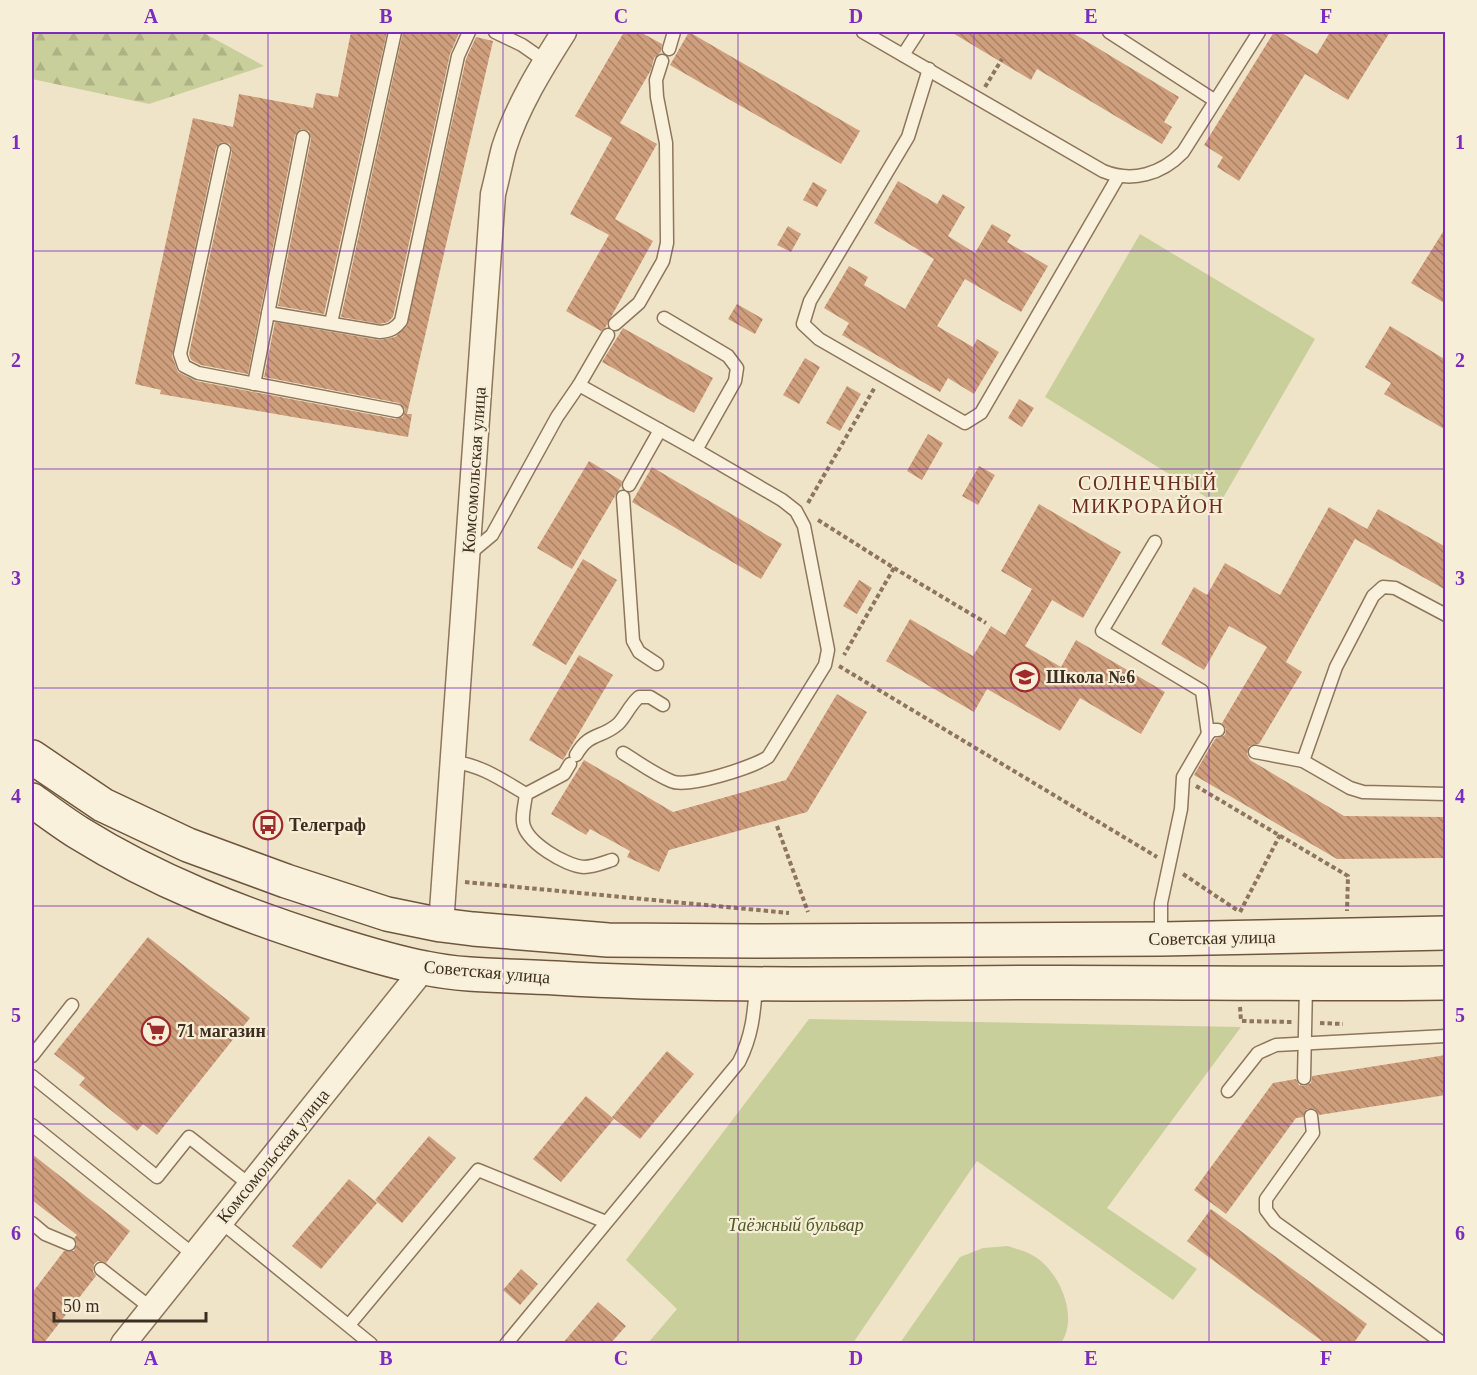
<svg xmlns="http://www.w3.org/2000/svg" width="1477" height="1375" font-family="'Times New Roman',serif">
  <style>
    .forest { fill: url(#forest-firs) }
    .green { fill: #c9cf9b }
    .building { fill: url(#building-back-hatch) }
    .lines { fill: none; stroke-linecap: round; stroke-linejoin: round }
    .lane-casing { stroke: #8d765c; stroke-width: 15 }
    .street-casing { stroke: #8d765c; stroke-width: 27 }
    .secondary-casing { stroke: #6f573f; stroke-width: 36 }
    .path { stroke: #8d765c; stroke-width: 4; stroke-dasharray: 4.5 3; stroke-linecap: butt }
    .lane { stroke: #faf1dc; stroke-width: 12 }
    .street { stroke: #faf1dc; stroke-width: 24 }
    .secondary { stroke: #faf1dc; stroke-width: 33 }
    .grid { fill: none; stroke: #7b2cbf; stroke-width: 1.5; stroke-opacity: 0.55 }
    .labels { text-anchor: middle; stroke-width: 4.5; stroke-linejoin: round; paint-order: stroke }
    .street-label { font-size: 18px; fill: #3d2e20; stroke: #f7eed8 }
    .poi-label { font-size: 18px; font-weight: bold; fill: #3d2e20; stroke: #f7eed8; text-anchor: start }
    .park-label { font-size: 18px; font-style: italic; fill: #4d5a26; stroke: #f7eed8 }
    .neighbourhood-label { font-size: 20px; letter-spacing: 1.5px; fill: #6b2e1e; stroke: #f7eed8 }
    .neatline { fill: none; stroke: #7b2cbf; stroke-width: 2 }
    .grid-label { font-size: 20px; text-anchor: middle; font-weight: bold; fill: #7b2cbf }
  </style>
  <defs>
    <pattern id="forest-firs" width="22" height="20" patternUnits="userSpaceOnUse" patternTransform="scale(1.5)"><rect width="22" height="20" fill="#c9cf9b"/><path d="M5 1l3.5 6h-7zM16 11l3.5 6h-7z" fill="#aeb285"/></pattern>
    <pattern id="building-back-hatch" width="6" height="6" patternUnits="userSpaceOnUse" patternTransform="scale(1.5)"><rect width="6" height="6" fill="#cf9f7d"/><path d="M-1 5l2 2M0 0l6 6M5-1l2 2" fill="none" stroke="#a98266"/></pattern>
  </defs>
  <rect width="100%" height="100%" fill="#f0e4c8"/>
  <polygon class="forest" points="32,32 202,32 264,66 149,104 32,79"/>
  <g class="green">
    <polygon points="1140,234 1315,339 1219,505 1045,397"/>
    <polygon points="809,1019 1241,1027 1107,1208 1197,1269 1173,1300 977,1161 853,1343 648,1343 677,1309 626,1260"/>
    <path d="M1008,1246C1015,1249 1023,1250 1030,1254C1058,1267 1080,1316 1061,1343H900L960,1257L983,1248Z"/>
  </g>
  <g class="building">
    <polygon points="351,32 387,32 324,314 278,306 311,139 309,131 301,129 295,135 248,374 201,365 191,360 189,354 232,152 230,144 222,142 216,148 172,356 178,372 196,381 395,419 403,417 405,409 399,403 264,377 275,322 379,340 395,337 407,326 466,59 476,37 493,41 407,414 412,414 408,437 160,394 161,390 135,384 193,118 233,127 239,94 313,108 316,93 338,97"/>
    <polygon points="403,32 451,32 459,33 450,54 393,317 388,322 380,324 341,317"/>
    <polygon points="624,32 640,32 662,44 661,52 654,58 651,70 620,123 657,144 615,219 653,241 605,328 601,331 566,311 609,235 570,214 612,138 575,116"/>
    <polygon points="689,32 860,131 841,164 670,65"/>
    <polygon points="951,32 1071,32 1179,97 1164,122 1172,127 1162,144 1037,69 1031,80"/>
    <polygon points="1274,32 1280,32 1317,54 1330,32 1390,32 1348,100 1305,74 1239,181 1217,167 1223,157 1204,145"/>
    <polygon points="898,181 937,204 943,194 965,207 948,236 975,253 992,224 1011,235 1007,242 1048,266 1021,312 965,279 937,326 973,347 977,339 999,352 974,394 948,378 940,392 842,335 849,323 824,308 849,266 868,277 864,285 905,309 934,259 874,223"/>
    <polygon points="813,182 827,190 817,207 803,200"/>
    <polygon points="788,226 801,234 791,252 777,245"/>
    <polygon points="1446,227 1446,304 1411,283"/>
    <polygon points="737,304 763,319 755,334 728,319"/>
    <polygon points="1390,326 1446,360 1446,430 1384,394 1391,383 1365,367"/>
    <polygon points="623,328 713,378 694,413 602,362"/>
    <polygon points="805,358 820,367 799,404 783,395"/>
    <polygon points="847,386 861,394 840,431 826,423"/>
    <polygon points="1019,399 1034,408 1022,427 1008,418"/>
    <polygon points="928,434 943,443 922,480 907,471"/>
    <polygon points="589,461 622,481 621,486 572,569 537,548"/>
    <polygon points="979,466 995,475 978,505 962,496"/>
    <polygon points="652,467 782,544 761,579 632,502"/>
    <polygon points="1039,504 1121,552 1083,618 1052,600 1025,646 1061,667 1076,640 1165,692 1141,734 1080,698 1060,731 987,689 974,712 886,661 910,619 973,656 991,626 1005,635 1032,589 1001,571"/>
    <polygon points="1329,507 1367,529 1378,509 1446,547 1446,590 1355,539 1286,662 1302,672 1259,744 1249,746 1247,754 1250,760 1344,816 1446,817 1446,858 1337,859 1194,775 1215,739 1225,735 1226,729 1222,723 1267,647 1229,626 1204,670 1161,644 1194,587 1207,595 1225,563 1280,595"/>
    <polygon points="583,559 617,580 566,665 532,645"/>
    <polygon points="859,580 872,588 857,614 843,606"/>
    <polygon points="579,655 613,675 563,760 529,740"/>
    <polygon points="837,694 867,712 807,812 669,850 659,872 627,857 630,851 590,829 586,835 551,814 584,760 673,812 786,780"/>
    <polygon points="148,937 250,1018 157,1135 143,1124 137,1131 79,1085 85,1078 54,1054"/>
    <polygon points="667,1051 694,1074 640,1139 612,1117"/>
    <polygon points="1446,1055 1446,1095 1319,1115 1315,1109 1307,1109 1303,1117 1296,1118 1226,1214 1194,1190 1273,1083 1296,1079 1299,1085 1304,1086 1311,1083 1312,1076"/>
    <polygon points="586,1096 614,1119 561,1182 533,1159"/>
    <polygon points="429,1136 456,1158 402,1223 375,1200"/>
    <polygon points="32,1154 130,1231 106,1263 98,1261 94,1264 93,1272 96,1276 43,1344 32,1344 32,1293 64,1251 74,1251 77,1244 74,1238 77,1235 32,1200"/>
    <polygon points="349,1179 377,1203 321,1269 292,1246"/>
    <polygon points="1211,1209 1367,1324 1353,1344 1326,1344 1187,1241"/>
    <polygon points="521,1269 538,1284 520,1305 503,1290"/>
    <polygon points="598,1302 626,1326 610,1344 562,1344"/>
  </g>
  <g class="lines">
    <g class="lane-casing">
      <g id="lane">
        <polyline points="495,32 522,45 545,61"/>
        <path d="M863,32L1103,171C1132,183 1162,174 1183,152L1259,32"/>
        <polyline points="1109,32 1214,100"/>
        <polyline points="669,49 674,32"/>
        <polyline points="903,55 918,32"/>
        <polyline points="929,69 908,137 810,301 803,324 819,339 965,423 981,413 1118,177"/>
        <polyline points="224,150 180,354 184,366 198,373 397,411"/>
        <path d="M268,313L380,332C390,331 395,329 401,321L458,56L469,32"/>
        <polyline points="331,323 395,32"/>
        <polyline points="615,324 639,303 663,261 667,243 666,143 657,97 656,80 662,61"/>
        <polyline points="254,384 303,137"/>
        <polyline points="579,385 608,335"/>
        <polyline points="629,485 660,430"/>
        <polyline points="623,497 633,641 639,652 657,664"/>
        <polyline points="1155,542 1102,631 1202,691 1208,734"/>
        <polyline points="468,555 492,535 557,417 579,385 696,450 735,381 737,368 728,356 664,318"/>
        <polyline points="1255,752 1303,761 1350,788 1363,792 1446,794"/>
        <path d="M623,753C638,762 654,774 671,781C687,789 753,767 768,757L825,665L828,650L804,526L796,511L782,500L696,450"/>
        <path d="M576,755C590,731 601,739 618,724C626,716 629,706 639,697H650L663,705"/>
        <polyline points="1303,761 1336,667 1373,596 1383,587 1395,588 1446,615"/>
        <path d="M454,762C481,765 502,780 526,794L564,774L570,764"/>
        <path d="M526,794C525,803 522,814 523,822C525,842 566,866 584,867C593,867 603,863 612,860"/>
        <polyline points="1161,937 1161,903 1181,809 1183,777 1208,734 1212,730 1218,730"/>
        <polyline points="32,1056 72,1005"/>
        <polyline points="32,1076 157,1177 189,1137 250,1185"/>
        <polyline points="1304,1078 1306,986"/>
        <polyline points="1228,1091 1258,1053 1276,1045 1446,1036"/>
        <polyline points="1311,1116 1313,1133 1266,1199 1266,1210 1275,1222 1444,1344"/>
        <polyline points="32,1125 194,1255"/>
        <polyline points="221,1222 371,1344"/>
        <polyline points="32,1223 45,1234 69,1244"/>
        <polyline points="101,1269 151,1308"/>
        <polyline points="349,1325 478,1170 606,1222"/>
        <path d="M506,1344L739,1062C752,1036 754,1014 756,986"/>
      </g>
    </g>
    <g class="street-casing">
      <g id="street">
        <path d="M441,925L493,194C497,179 500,163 504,148C517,107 541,68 564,32"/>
        <polyline points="123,1344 424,968"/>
      </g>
    </g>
    <g class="secondary-casing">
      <g id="secondary">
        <polyline points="32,757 103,805 188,845 286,881 387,914 441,925 473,929 608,940 756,941 1161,939 1446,933"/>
        <path d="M32,800C47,811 63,823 79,833C156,881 241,914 326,941C358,951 392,962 425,968C467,977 512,975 556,978C692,986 828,984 964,983C1125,981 1285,985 1446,983"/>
      </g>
    </g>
    <g class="path">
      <polyline points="985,87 1002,59"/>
      <polyline points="808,503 875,387"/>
      <polyline points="818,520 894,568 844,655"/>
      <polyline points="894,568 986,623"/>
      <polyline points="839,666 1157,857"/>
      <polyline points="1196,786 1348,876 1347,911"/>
      <polyline points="777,826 808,912"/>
      <polyline points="1183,874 1237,910"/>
      <polyline points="465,882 789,913"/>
      <polyline points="1240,912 1280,835"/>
      <polyline points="1240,1007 1241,1021 1292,1022"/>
      <polyline points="1320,1023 1343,1024"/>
    </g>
    <use href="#lane" class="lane"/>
    <use href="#street" class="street"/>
    <use href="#secondary" class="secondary"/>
  </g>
  <path class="grid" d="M268,32V1344M503,32V1344M738,32V1344M974,32V1344M1209,32V1344M32,251H1446M32,469H1446M32,688H1446M32,906H1446M32,1124H1446"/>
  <defs>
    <g id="school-ring" transform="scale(1.5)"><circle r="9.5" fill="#f7eed8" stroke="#9e2a2b" stroke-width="1.5"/><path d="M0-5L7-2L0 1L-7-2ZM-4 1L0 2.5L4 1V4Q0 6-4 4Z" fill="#9e2a2b"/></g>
    <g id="bus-ring" transform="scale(1.5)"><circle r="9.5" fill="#f7eed8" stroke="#9e2a2b" stroke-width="1.5"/><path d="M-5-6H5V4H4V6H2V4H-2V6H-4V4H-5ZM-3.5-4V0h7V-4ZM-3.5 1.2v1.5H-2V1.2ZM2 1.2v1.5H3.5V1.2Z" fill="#9e2a2b"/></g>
    <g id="supermarket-ring" transform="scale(1.5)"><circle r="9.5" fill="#f7eed8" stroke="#9e2a2b" stroke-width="1.5"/><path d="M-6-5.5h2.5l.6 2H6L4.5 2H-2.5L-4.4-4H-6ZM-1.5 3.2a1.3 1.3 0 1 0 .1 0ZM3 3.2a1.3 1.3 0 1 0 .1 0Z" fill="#9e2a2b"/></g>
  </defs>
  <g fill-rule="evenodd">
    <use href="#school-ring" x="1025" y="677"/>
    <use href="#bus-ring" x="268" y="825"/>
    <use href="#supermarket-ring" x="156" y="1031"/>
  </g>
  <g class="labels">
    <g class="street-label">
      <text transform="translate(474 470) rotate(-86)" y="6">Комсомольская улица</text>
      <text transform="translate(1212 938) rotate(-1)" y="6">Советская улица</text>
      <text transform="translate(487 972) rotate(5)" y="6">Советская улица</text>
      <text transform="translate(273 1156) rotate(-51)" y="6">Комсомольская улица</text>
    </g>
    <g class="poi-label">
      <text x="1046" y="683">Школа №6</text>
      <text x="289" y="831">Телеграф</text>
      <text x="177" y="1037">71 магазин</text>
    </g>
    <g class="park-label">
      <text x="796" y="1231">Таёжный бульвар</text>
    </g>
    <g class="neighbourhood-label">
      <text x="1148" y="490">СОЛНЕЧНЫЙ<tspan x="1148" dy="23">МИКРОРАЙОН</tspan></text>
    </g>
  </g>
  <rect width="1477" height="1375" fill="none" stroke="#f7eed8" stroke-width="66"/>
  <path d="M54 1312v9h152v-9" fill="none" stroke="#3d2e20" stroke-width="3"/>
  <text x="63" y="1312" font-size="18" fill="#3d2e20" stroke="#f7eed8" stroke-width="4.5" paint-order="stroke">50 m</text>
  <rect x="33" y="33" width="1411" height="1309" class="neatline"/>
  <g class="grid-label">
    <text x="151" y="23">A</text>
    <text x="386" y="23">B</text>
    <text x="621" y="23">C</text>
    <text x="856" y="23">D</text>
    <text x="1091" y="23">E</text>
    <text x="1326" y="23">F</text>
    <text x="16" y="149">1</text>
    <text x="1460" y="149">1</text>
    <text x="16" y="367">2</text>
    <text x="1460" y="367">2</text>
    <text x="16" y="585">3</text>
    <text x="1460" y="585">3</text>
    <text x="16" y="803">4</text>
    <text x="1460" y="803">4</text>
    <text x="16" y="1022">5</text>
    <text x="1460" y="1022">5</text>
    <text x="16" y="1240">6</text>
    <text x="1460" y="1240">6</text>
    <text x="151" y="1365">A</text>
    <text x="386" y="1365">B</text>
    <text x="621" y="1365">C</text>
    <text x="856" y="1365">D</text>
    <text x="1091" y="1365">E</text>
    <text x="1326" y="1365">F</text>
  </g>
</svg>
